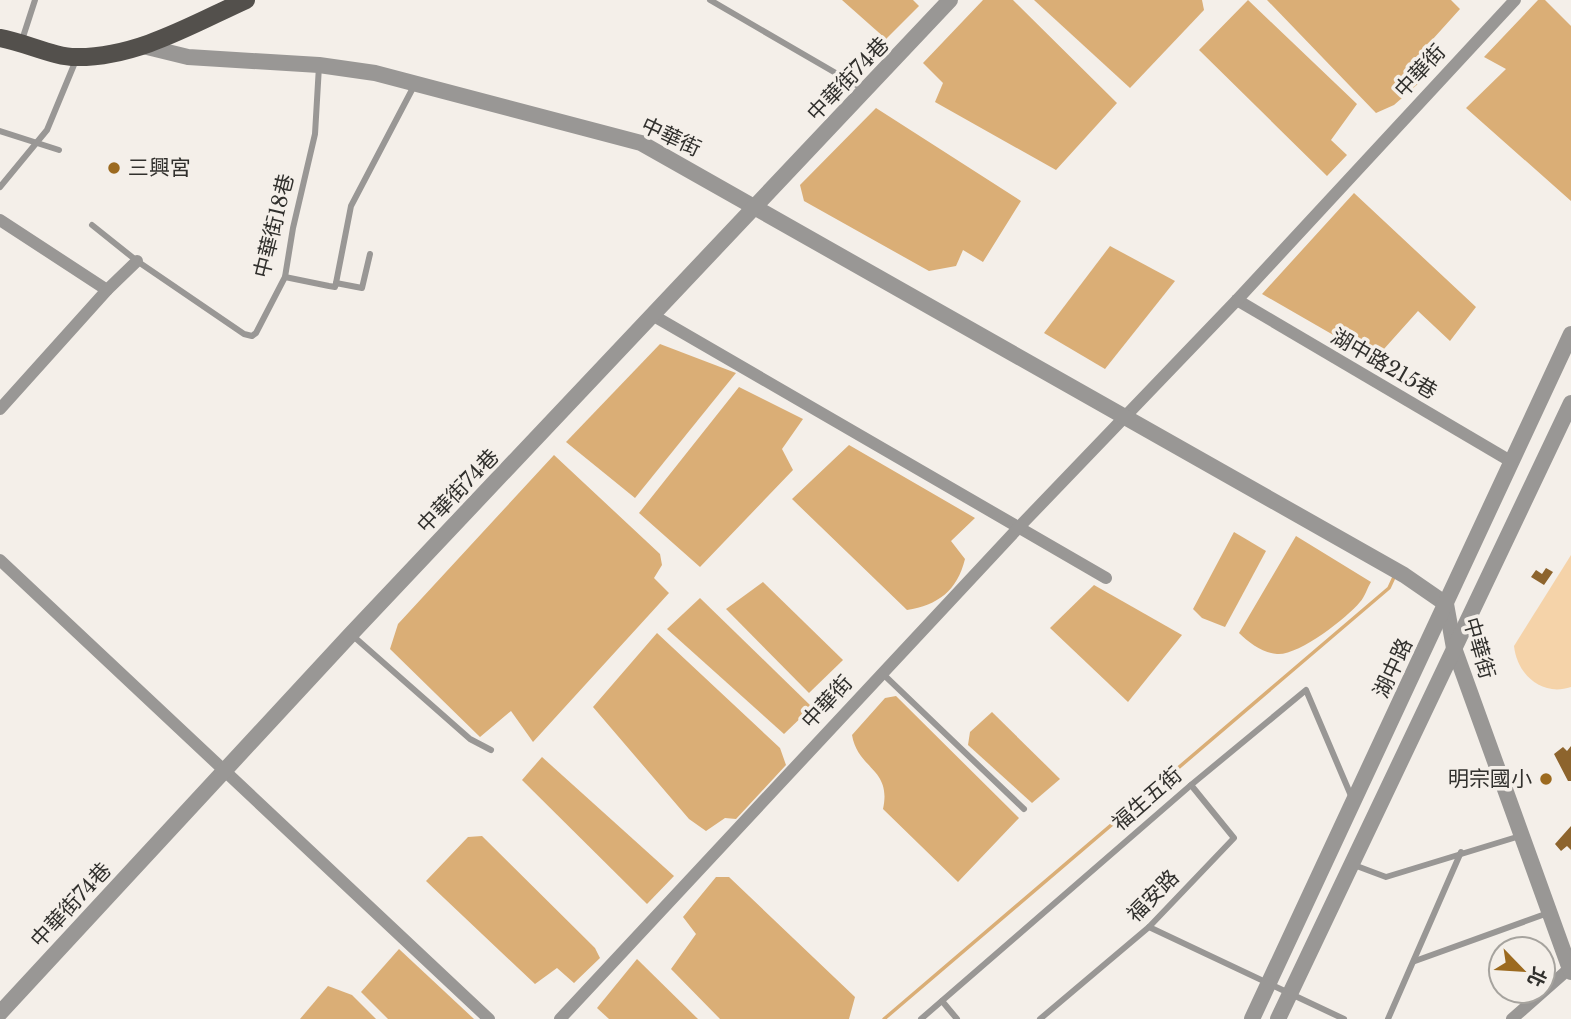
<svg xmlns="http://www.w3.org/2000/svg" width="1571" height="1019" font-family="'Libre Baskerville','Noto Sans TC',serif">
  <style>
    .green { fill: #f5d3a9 }
    .water { fill: #daae76 }
    .lines { fill: none; stroke-linecap: round; stroke-linejoin: round }
    .stream { stroke: #daae76; stroke-width: 3.5 }
    .building { fill: #8d642d }
    .service { stroke: #999795; stroke-width: 6 }
    .minor { stroke: #999795; stroke-width: 12 }
    .tertiary { stroke: #999795; stroke-width: 16 }
    .primary { stroke: #53504c; stroke-width: 18 }
    .poi-dot { fill: #9c6a1f; stroke: #f4efe9; stroke-width: 2.5 }
    .labels { text-anchor: middle; stroke-width: 7; stroke-linejoin: round; paint-order: stroke }
    .street-label { font-size: 21px; fill: #31302d; stroke: #f4efe9 }
    .poi-label { font-size: 21px; fill: #31302d; stroke: #f4efe9; text-anchor: start }
  </style>
  <rect width="100%" height="100%" fill="#f4efe9"/>
  <path class="green" d="M1571,555V687C1541,697 1517,674 1514,646Z"/>
  <g class="water">
    <polygon points="842,0 913,0 919,6 886,39"/>
    <polygon points="983,0 1013,0 1117,103 1056,170 935,102 943,83 923,63"/>
    <polygon points="1034,0 1202,0 1204,10 1130,88"/>
    <polygon points="1248,0 1357,104 1331,140 1347,155 1327,176 1199,50"/>
    <polygon points="1267,0 1451,0 1460,9 1414,60 1427,76 1394,105 1376,113"/>
    <polygon points="1538,0 1545,0 1571,26 1571,201 1466,108 1506,69 1484,57"/>
    <polygon points="876,108 1021,201 983,262 963,250 956,266 929,271 804,201 800,185"/>
    <polygon points="1354,193 1476,307 1450,341 1418,311 1375,359 1262,294"/>
    <polygon points="1110,246 1175,281 1105,369 1044,333"/>
    <polygon points="660,344 736,373 635,498 566,442"/>
    <polygon points="739,387 803,419 782,449 793,470 700,567 639,513"/>
    <path d="M849,445L975,518L951,541L965,559C957,591 938,605 907,610L792,499Z"/>
    <polygon points="554,455 660,554 662,565 654,578 669,593 533,742 511,711 480,737 390,649 398,624"/>
    <polygon points="1234,532 1266,551 1225,627 1202,618 1193,609"/>
    <path d="M1296,536L1371,582C1367,588 1365,597 1360,602C1347,618 1298,656 1277,654C1263,653 1249,643 1239,633Z"/>
    <polygon points="763,582 843,660 809,693 726,609"/>
    <polygon points="1094,585 1182,635 1128,702 1050,628"/>
    <polygon points="700,598 812,707 784,734 667,629"/>
    <polygon points="657,633 780,748 786,765 736,819 725,818 706,831 689,819 593,707"/>
    <path d="M896,696L1019,818L958,882L883,809C892,768 858,770 852,735L885,698Z"/>
    <polygon points="992,712 1060,779 1032,803 968,745 970,732"/>
    <polygon points="542,757 674,876 647,904 522,780"/>
    <polygon points="482,836 595,948 600,958 574,983 557,968 535,984 426,881 468,837"/>
    <polygon points="716,877 729,877 855,997 849,1019 720,1019 671,969 696,934 683,917"/>
    <polygon points="399,949 474,1019 388,1019 361,992"/>
    <polygon points="637,959 698,1019 609,1019 597,1008"/>
    <polygon points="328,986 352,995 376,1019 300,1019"/>
  </g>
  <g class="lines">
    <polyline class="stream" points="884,1019 1389,588 1395,575"/>
  </g>
  <g class="building">
    <polygon points="1546,568 1553,572 1544,585 1531,577 1536,570 1542,574"/>
    <polygon points="1571,746 1571,781 1568,781 1554,754 1563,747 1567,751"/>
    <polygon points="1571,826 1571,850 1567,846 1561,851 1555,844"/>
  </g>
  <g class="lines">
    <g class="service">
      <polyline points="710,0 865,90"/>
      <polyline points="22,40 35,0"/>
      <polyline points="0,131 59,150"/>
      <polyline points="0,187 47,130 76,60"/>
      <polyline points="92,225 137,261 244,334 252,336 256,333 285,277 293,228 315,134 319,66"/>
      <polyline points="285,277 329,286 335,287 336,283 362,288 370,254"/>
      <polyline points="336,283 351,206 415,84"/>
      <polyline points="352,635 470,739 491,750"/>
      <polyline points="883,674 1024,809"/>
      <polyline points="1354,865 1386,877 1520,836"/>
      <polyline points="1149,927 1344,1019"/>
      <polyline points="1415,961 1548,913"/>
      <polyline points="942,1001 957,1019"/>
      <polyline points="921,1019 1191,785 1306,690 1352,798"/>
      <polyline points="1040,1019 1149,927 1234,838 1191,785"/>
      <polyline points="1388,1019 1461,852"/>
    </g>
    <g class="minor">
      <polyline points="0,220 107,290"/>
      <polyline points="1237,300 1512,462"/>
      <polyline points="654,316 1106,578"/>
      <polyline points="0,409 107,290 137,261"/>
      <polyline points="0,560 489,1019"/>
      <polyline points="560,1019 1020,526 1237,300 1515,0"/>
      <polyline points="1512,1019 1571,967"/>
    </g>
    <g class="tertiary">
      <polyline points="143,46 188,57 319,65 375,73 641,143 1404,575 1446,604 1454,648 1571,972"/>
      <polyline points="0,1013 351,634 950,0"/>
      <polyline points="1252,1019 1571,334"/>
      <polyline points="1278,1019 1571,403"/>
    </g>
    <path class="primary" d="M0,38C24,42 56,58 78,57C138,57 193,24 246,0"/>
  </g>
  <g class="poi-dot">
    <circle cx="114" cy="168" r="7"/>
    <circle cx="1546" cy="779" r="7"/>
  </g>
  <g class="labels">
    <g class="street-label">
      <text transform="translate(1420 71) rotate(-47)" y="7">中華街</text>
      <text transform="translate(848 79) rotate(-46)" y="7">中華街74巷</text>
      <text transform="translate(671 137) rotate(25)" y="7">中華街</text>
      <text transform="translate(274 226) rotate(-76)" y="7">中華街18巷</text>
      <text transform="translate(1384 364) rotate(30)" y="7">湖中路215巷</text>
      <text transform="translate(458 491) rotate(-46)" y="7">中華街74巷</text>
      <text transform="translate(1479 648) rotate(74)" y="7">中華街</text>
      <text transform="translate(1393 668) rotate(-65)" y="7">湖中路</text>
      <text transform="translate(827 702) rotate(-47)" y="7">中華街</text>
      <text transform="translate(1147 799) rotate(-41)" y="7">福生五街</text>
      <text transform="translate(1153 896) rotate(-45)" y="7">福安路</text>
      <text transform="translate(71 905) rotate(-47)" y="7">中華街74巷</text>
    </g>
    <g class="poi-label">
      <text x="128" y="175">三興宮</text>
      <text x="1532" y="786" text-anchor="end">明宗國小</text>
    </g>
  </g>
  <g transform="translate(1522 970) rotate(115)"><circle r="33" fill="#f4efe9" stroke="#a6a39e" stroke-width="2"/>
  <path d="M0-5L12 26L0 18L-12 26Z" fill="#9c6a1f"/>
  <text y="-10" font-size="19" font-weight="bold" text-anchor="middle" fill="#31302d">北</text>
  </g>
</svg>
